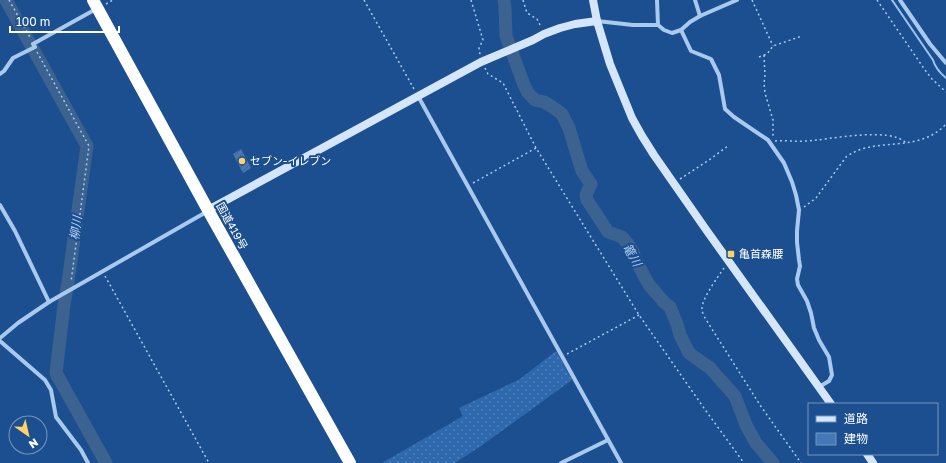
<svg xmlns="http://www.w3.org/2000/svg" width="946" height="463" font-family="'Golos Text','Noto Sans JP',sans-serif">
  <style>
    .grass { fill: url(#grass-dots) }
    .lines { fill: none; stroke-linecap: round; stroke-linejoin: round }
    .stream { stroke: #9cc4f0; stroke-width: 2 }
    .river { stroke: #3c6290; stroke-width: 13 }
    .building { fill: url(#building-hatch) }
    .path { stroke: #a9c9ee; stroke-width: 1.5; stroke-dasharray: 2 3; stroke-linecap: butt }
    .street { stroke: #a9c9ee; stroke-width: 4 }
    .secondary { stroke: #d6e6fa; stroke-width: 8 }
    .highway { stroke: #fff; stroke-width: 12 }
    .poi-dot { fill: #ffd166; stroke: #1b4f8f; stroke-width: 1.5 }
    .labels { text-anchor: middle; stroke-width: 4; stroke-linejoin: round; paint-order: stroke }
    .poi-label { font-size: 11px; fill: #fff; stroke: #1b4f8f; text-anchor: start }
    .street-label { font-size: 11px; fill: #fff; stroke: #1b4f8f }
    .water-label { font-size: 12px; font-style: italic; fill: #b5d3f5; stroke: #1b4f8f }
  </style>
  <defs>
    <pattern id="grass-dots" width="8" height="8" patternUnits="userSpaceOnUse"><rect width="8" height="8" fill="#2e69ad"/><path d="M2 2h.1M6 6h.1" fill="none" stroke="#4d80b9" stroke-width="1.8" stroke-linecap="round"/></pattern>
    <pattern id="building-hatch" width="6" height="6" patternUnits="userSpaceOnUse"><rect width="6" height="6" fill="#4478b7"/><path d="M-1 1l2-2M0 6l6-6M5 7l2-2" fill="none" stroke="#486282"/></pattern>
  </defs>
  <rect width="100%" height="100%" fill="#1b4f8f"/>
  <polygon class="grass" points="556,351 572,380 481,446 455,463 382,463 463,416 459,408 520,379"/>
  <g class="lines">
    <path class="stream" d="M892,0L933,60C935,67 940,73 946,78"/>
    <g class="river">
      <polyline points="6,0 87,146 68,282 64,305 56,373 106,463"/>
      <polyline points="504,0 505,8 506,36 524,85 528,93 535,100 544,102 551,106 562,114 569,128 582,171 591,184 586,195 587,200 608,232 622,237 628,244 633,252 635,259 649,285 664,302 670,307 677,324 680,335 689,353 710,368 735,396 746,425 756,443 773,463"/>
    </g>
  </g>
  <polygon class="building" points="241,149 251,168 243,173 233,154"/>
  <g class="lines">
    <g class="path">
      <polyline points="9,0 31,39"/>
      <polyline points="364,0 414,89"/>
      <polyline points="471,0 483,40 479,48 480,55"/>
      <polyline points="523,0 527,13 537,19 541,27"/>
      <polyline points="752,0 773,46"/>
      <polyline points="877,0 925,70 932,79 946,92"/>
      <polyline points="106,4 113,0"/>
      <polyline points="37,52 89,146 71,282"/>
      <polyline points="764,55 765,77 764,83 765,93 773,120 773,138"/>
      <polyline points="759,57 767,54 773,46 802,36"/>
      <polyline points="485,68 488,74 503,83 536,148 639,315 706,411 744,463"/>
      <path d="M775,141C785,140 795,142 806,141C828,140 890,126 906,143"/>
      <polyline points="680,179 709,160 728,146"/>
      <polyline points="473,183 536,148"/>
      <path d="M804,207L816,198L846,157C876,135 917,155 946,124"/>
      <path d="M724,268C718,277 701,299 702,310C702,312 704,316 705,318L760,405L801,463"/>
      <polyline points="105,276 209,463"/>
      <polyline points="567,354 639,315"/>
    </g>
    <g class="street">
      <polyline points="657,0 658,25"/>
      <polyline points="695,0 700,16"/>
      <polyline points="900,0 930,44 946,63"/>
      <polyline points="597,21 633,25 658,25 664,30 672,33 681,30 690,22 700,16 737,0"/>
      <polyline points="681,30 691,51 711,59 719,75 725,109 734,117 768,140 784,163 792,182 796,195 799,210 797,231 797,242 799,260 800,266 797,279 798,285 807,301 811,313 814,328 819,340 829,357 832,375 829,381 819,387"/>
      <polyline points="0,74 4,71 13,58 35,47 33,44 96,9"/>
      <polyline points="418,96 621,463"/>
      <polyline points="0,205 15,231 49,302"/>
      <polyline points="0,338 18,323 49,302 208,211"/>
      <polyline points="0,341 45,380 51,390 56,417 81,450 88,463"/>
      <polyline points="561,463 608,440"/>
    </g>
    <g class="secondary">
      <polyline points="593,0 597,21 610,64 632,118 642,136 654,155 707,231 831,404"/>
      <polyline points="208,210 481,62 533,40 544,34 560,28 575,24 597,21"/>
      <polyline points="867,454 873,463"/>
    </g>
    <polyline class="highway" points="93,0 208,210 350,463"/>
  </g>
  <g class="poi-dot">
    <circle cx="242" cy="161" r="4"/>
    <rect x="727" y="250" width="8" height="8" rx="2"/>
  </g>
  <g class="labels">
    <g class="poi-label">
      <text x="250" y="165">セブン-イレブン</text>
      <text x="739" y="258">亀首森腰</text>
    </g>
    <g class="street-label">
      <text transform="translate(232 226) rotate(61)" y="4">国道419号</text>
    </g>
    <g class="water-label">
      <text transform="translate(76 228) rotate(-82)" y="4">柳川</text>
      <text transform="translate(632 255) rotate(60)" y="4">篭川</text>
    </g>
  </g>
  <rect x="808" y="403" width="130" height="52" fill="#1b4f8f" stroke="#7695bc"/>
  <rect x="816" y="416" width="20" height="6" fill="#d6e6fa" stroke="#7695bc"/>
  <text x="844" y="423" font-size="12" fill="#ffffff">道路</text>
  <rect x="816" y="433" width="20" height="12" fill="#4478b7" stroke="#7695bc"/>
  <text x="844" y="443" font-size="12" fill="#ffffff">建物</text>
  <g transform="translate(28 435) rotate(146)"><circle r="19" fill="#1b4f8f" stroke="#7695bc"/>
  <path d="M0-3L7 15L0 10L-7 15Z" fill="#ffd166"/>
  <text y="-6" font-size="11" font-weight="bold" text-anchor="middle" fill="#ffffff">N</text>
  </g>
  <path d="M10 26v6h109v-6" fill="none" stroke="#ffffff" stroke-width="2"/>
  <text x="16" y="26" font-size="12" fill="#ffffff" stroke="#1b4f8f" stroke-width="3" paint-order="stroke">100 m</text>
</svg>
